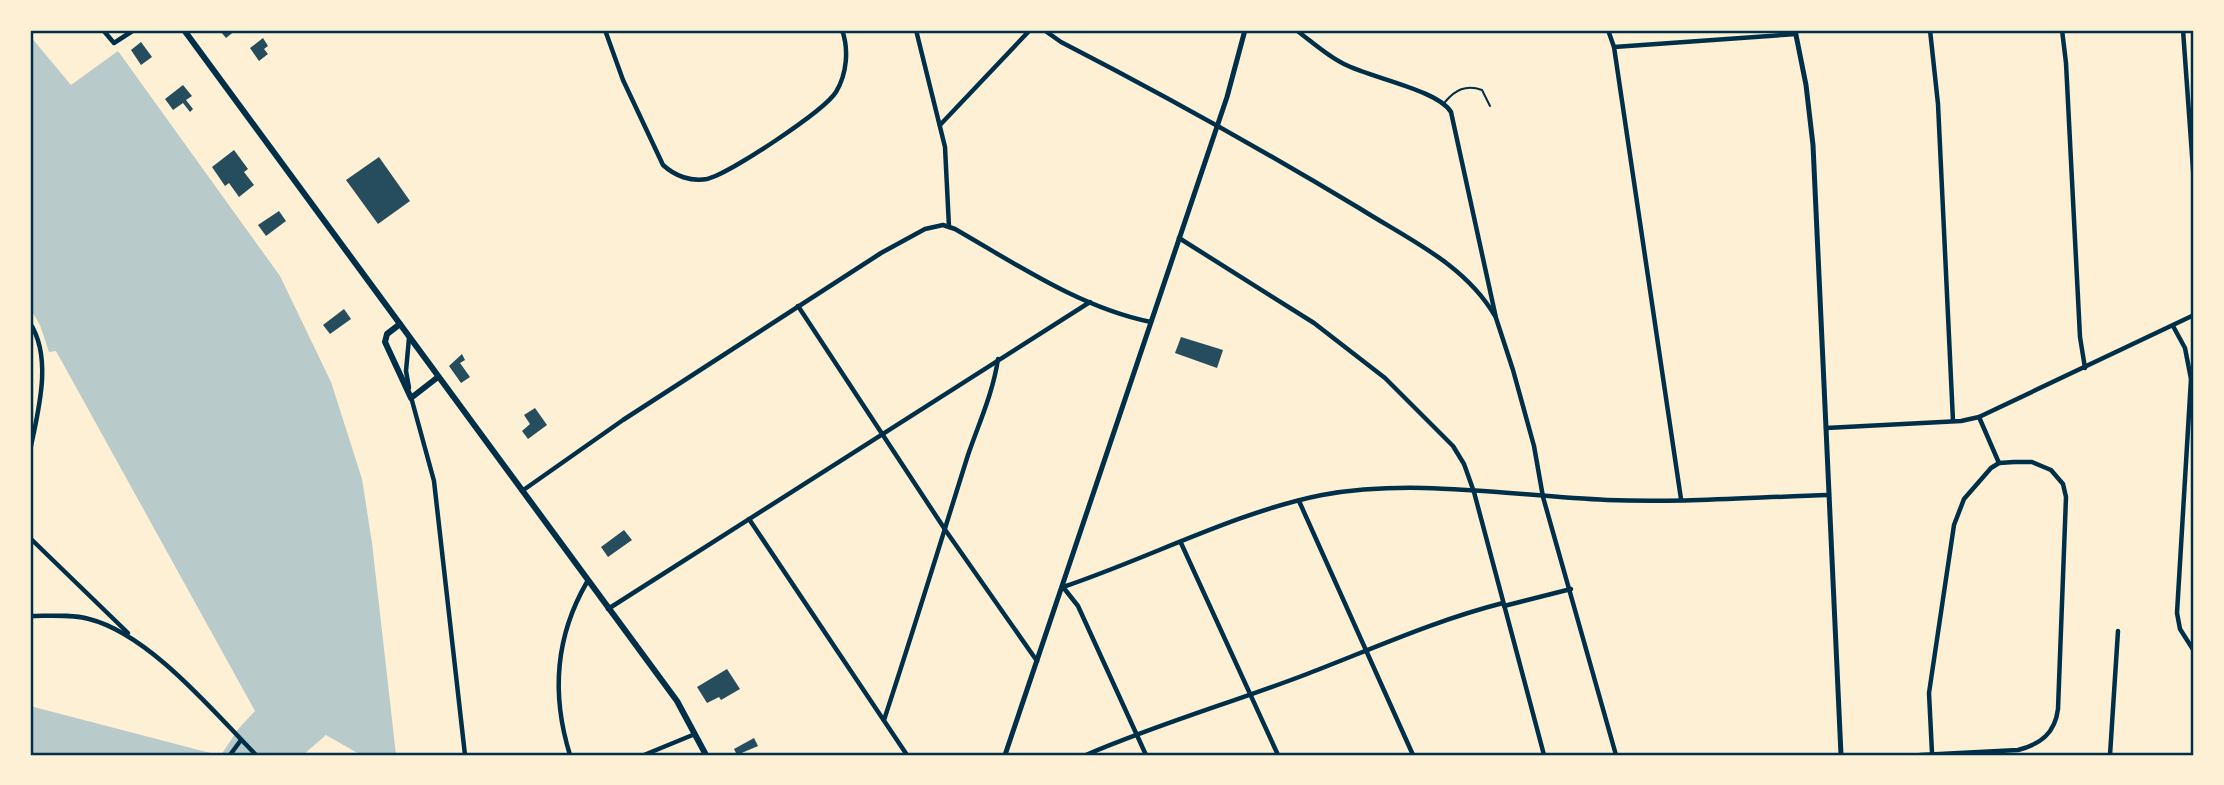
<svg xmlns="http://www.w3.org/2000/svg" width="2224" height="785" font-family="'Alegreya Sans',sans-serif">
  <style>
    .green { fill: #b9caca }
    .building { fill: #264d5e }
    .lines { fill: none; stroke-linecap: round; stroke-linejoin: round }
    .service { stroke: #003049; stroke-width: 2 }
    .minor { stroke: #003049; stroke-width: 4.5 }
    .tertiary { stroke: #003049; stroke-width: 5 }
    .primary { stroke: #003049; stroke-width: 6 }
    .neatline { fill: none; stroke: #003049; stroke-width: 2.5 }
  </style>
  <rect width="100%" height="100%" fill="#fdf0d5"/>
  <g class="green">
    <polygon points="30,36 71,85 118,51 280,276 331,382 362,479 372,543 396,755 361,755 326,735 303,755 221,755 239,728 255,711 56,351 49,352 40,325 30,308"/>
    <polygon points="30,706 218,755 30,755"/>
  </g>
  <g class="building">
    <polygon points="223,30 236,30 226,38 221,32"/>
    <polygon points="263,38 268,46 264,49 268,54 259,61 250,48"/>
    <polygon points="141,42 152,57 141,65 131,50"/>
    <polygon points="183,85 192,96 186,100 193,109 190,112 183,103 173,110 165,99"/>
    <polygon points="234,150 248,169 244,172 254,185 239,197 229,183 225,186 212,167"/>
    <polygon points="379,157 410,201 378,224 346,180"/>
    <polygon points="279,211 286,221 266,236 258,225"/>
    <polygon points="344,309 351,319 330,334 323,325"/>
    <polygon points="1181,337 1223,350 1217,368 1175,353"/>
    <polygon points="462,354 465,360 460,363 470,377 461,383 449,366"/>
    <polygon points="535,408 547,425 528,439 522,431 530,424 524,415"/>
    <polygon points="624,530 632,540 608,557 601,547"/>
    <polygon points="727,669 740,689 721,700 719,697 707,703 697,687"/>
    <polygon points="754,738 758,746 737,755 734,749"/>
  </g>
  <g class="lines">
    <path class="service" d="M1445,102C1455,90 1466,84 1482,90L1490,106"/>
    <g class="minor">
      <polyline points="103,30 114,43 134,30"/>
      <path d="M605,30L623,80L663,165C675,176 691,182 707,179C729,174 824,111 836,92C847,74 849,49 842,30"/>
      <polyline points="916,30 945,147 949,227"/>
      <path d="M1044,30L1061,42C1162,94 1261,149 1359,208C1408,239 1465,264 1495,316"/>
      <path d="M1296,30C1311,41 1327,56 1344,64C1371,78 1438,90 1451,112L1496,318L1513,370L1534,446L1543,497L1616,755"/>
      <polyline points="1608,30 1614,47 1681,499"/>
      <polyline points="1930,30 1938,104 1953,421"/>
      <polyline points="2062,30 2066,63 2080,337 2085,368"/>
      <polyline points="2183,30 2194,183"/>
      <polyline points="1614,47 1796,34"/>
      <polyline points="940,125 1030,30"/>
      <polyline points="1179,238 1314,323 1385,378 1453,446 1464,464 1474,492 1544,755"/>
      <polyline points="798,306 946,531 1037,661"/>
      <path d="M30,323C53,359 38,411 30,451"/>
      <polyline points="2173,326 2185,348 2191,379 2177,613 2180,629 2194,651"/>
      <polyline points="409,388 406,371 409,338"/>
      <polyline points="411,397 434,481 465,755"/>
      <polyline points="1979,417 1999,463"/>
      <polyline points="1826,428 1961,421 1979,417 2194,315"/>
      <path d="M522,491L623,420L881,253L925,229L943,225L955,229C1016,264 1081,308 1151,322"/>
      <polyline points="1299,501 1413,755"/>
      <polyline points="749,519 907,755"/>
      <polyline points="30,538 128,633"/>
      <polyline points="1181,543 1278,755"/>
      <polyline points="1504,606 1571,589"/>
      <polyline points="608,609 1090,302"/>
      <path d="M30,616C49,616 71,614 89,619C149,634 213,711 256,755"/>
      <path d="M884,720C913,632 940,544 968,455C979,423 993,393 998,359"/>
      <polyline points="230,755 241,740"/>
      <path d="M570,755C551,694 555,637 587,582"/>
      <polyline points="644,755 695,734"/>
      <path d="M1086,755C1158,724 1234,702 1307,674C1372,649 1436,620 1503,603"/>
      <path d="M1146,755L1078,606L1063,587C1147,559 1236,512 1322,495C1415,478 1513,496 1607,500C1681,503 1756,497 1829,495"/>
      <path d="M1920,755L2018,750C2041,744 2055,733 2058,709L2066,497L2063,484L2051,470L2032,462H2014L1999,463L1991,468L1964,499L1954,525L1929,693L1932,753"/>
      <polyline points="2110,755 2118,631"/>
    </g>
    <g class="tertiary">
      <polyline points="1795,30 1806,85 1813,145 1841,755"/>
      <polyline points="1005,755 1227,97 1245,30"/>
    </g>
    <g class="primary">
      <polyline points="184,30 677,701 706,755"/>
      <polyline points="400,324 387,334 385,342 411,398 438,377"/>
    </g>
  </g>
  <rect width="2224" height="785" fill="none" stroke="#fdf0d5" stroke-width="63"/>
  <rect x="32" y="32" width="2160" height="722" class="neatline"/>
</svg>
